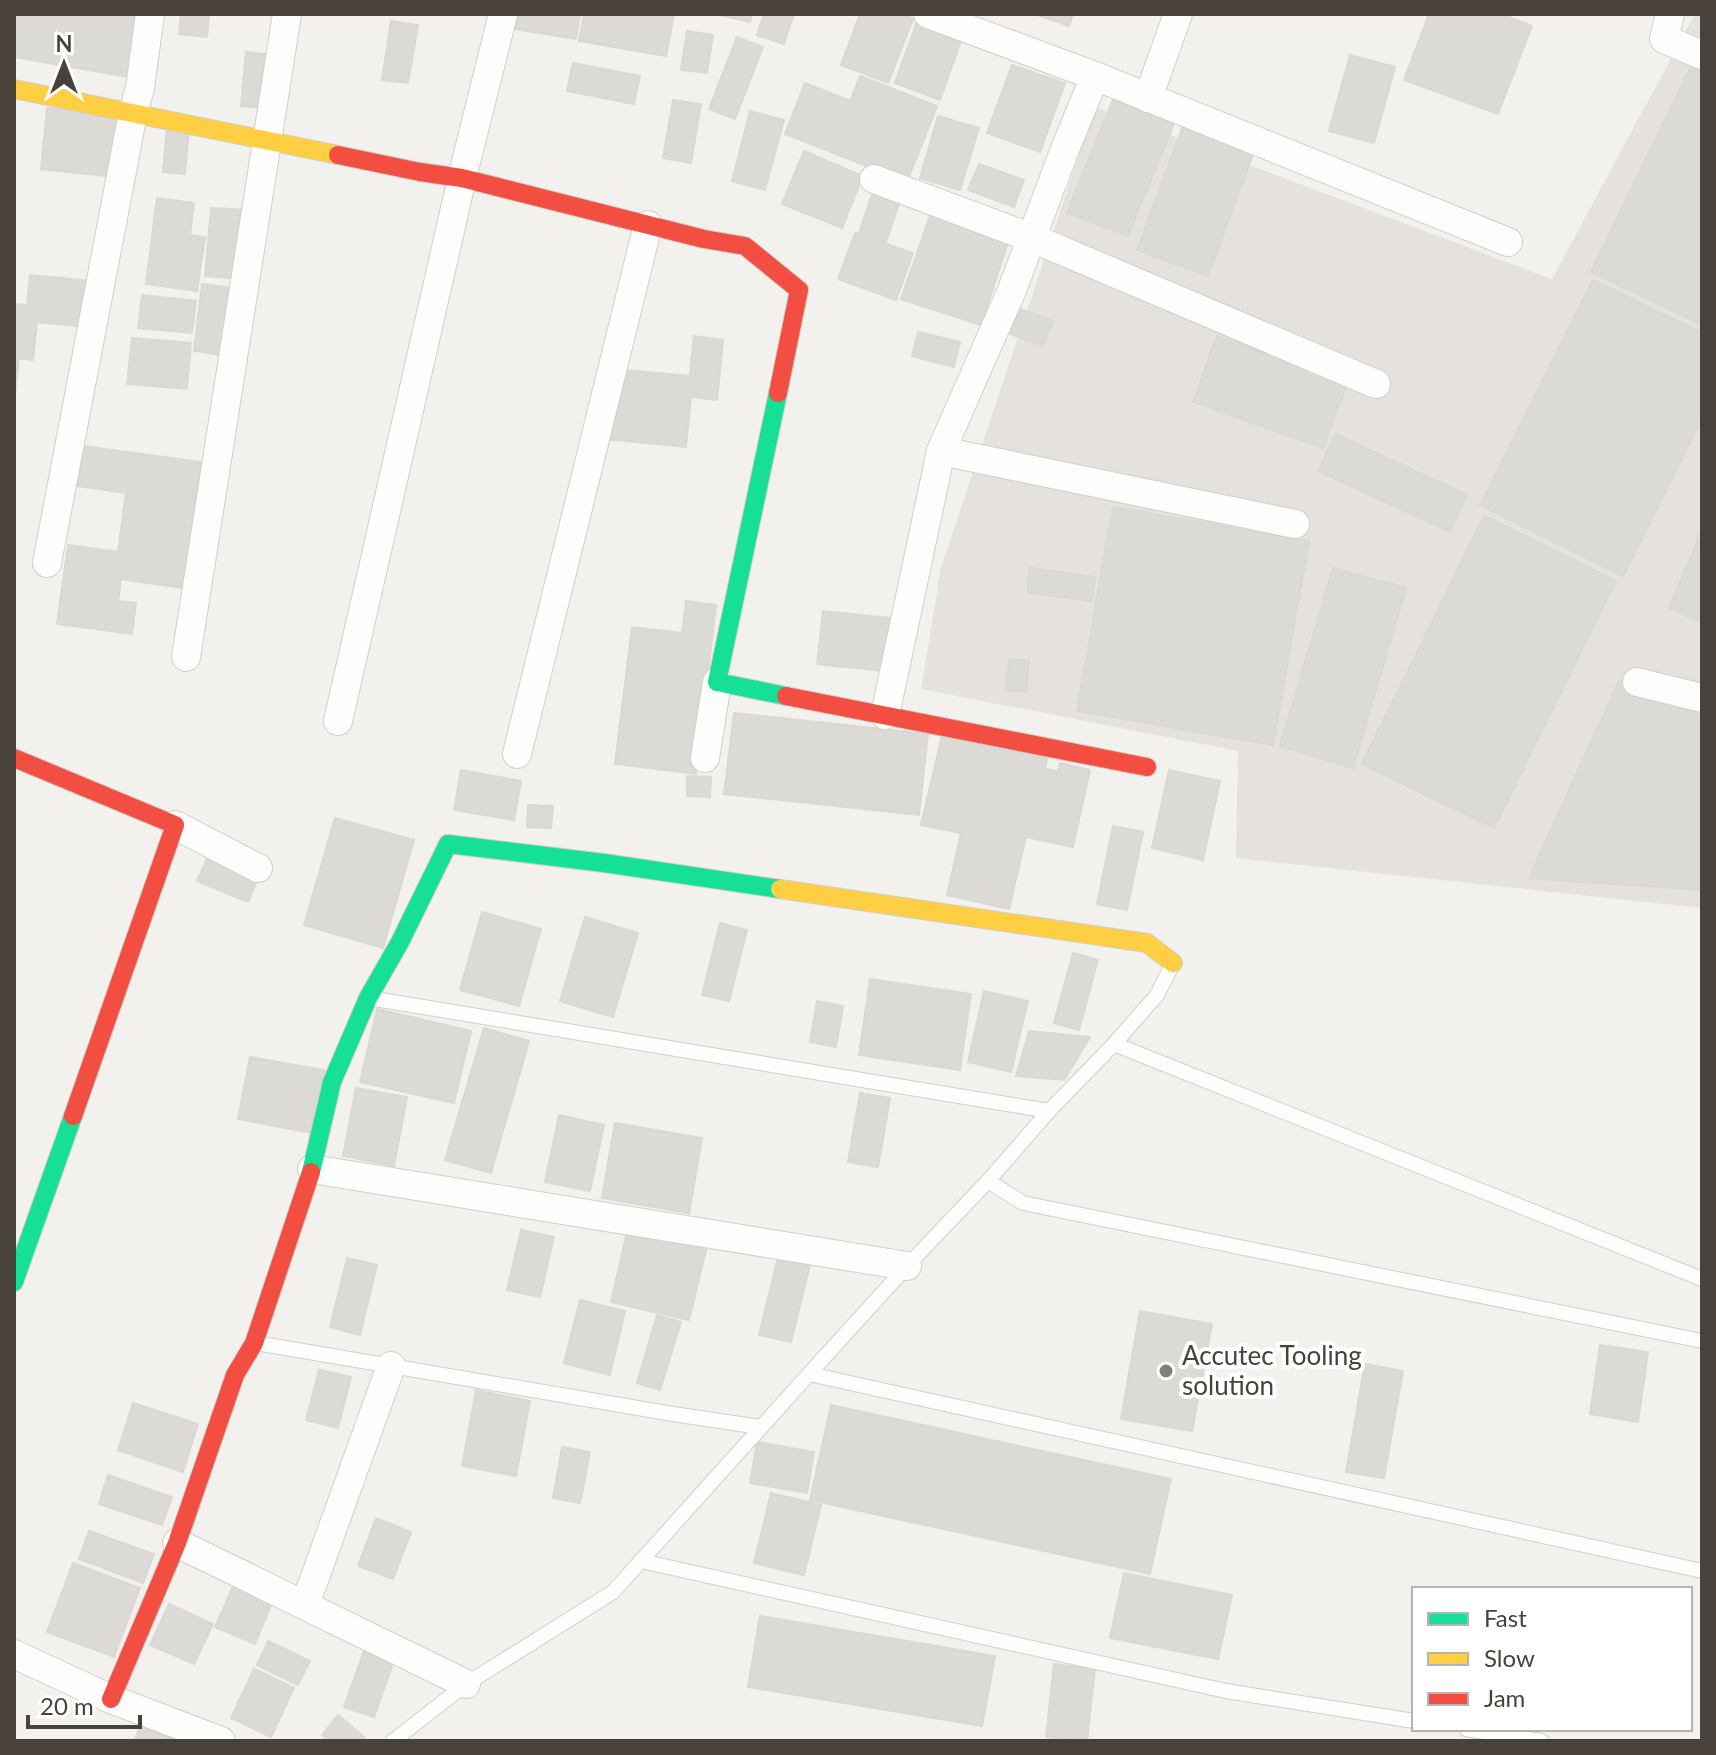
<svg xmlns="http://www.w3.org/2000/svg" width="1716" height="1755" font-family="Lato,sans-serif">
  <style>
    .industrial { fill: #e4e1de }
    .building { fill: #dcdad6; stroke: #dad8d3; stroke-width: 2 }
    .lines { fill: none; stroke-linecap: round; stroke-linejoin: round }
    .lane-casing { stroke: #d0cfcb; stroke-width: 16 }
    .street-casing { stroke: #d0cfcb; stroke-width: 30 }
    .fast-casing { stroke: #d0cec5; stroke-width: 20 }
    .slow-casing { stroke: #d0cec5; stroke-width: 20 }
    .jam-casing { stroke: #d0cec5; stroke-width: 20 }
    .lane { stroke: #fdfdfc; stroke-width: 14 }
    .street { stroke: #fdfdfc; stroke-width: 28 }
    .fast { stroke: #16e098; stroke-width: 18 }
    .slow { stroke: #ffcf43; stroke-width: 18 }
    .jam { stroke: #f24e42; stroke-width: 18 }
    .poi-dot { fill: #847f79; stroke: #fff; stroke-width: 3 }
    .labels { text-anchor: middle; stroke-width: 8; stroke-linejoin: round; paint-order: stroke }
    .poi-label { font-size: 26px; fill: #48423a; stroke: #fff; text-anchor: start }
  </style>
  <rect width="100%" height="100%" fill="#f2f1ee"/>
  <polygon class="industrial" points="1695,14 1702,14 1702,908 1236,858 1238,751 921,689 941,568 1095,107 1552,279"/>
  <g class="building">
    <polygon points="14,14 139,14 129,77 14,57"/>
    <polygon points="181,14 209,14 207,37 179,34"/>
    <polygon points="517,14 580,14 576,39 514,29"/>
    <polygon points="584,14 674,14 666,56 579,41"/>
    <polygon points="715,14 752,14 750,22"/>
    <polygon points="764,14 794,14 784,44 757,35"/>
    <polygon points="860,14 901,14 913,19 888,83 841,65"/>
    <polygon points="1035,14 1073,14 1069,26"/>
    <polygon points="1429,14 1501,14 1532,26 1498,114 1404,80"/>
    <polygon points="391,21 418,25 408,83 382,80"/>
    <polygon points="917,22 962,38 940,100 895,83"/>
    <polygon points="687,31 713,35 707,73 681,70"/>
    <polygon points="737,37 763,47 735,119 709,109"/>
    <polygon points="246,52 273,55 269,108 241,106"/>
    <polygon points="1350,55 1395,67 1374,143 1329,131"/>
    <polygon points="1694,60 1702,63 1702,325 1591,272"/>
    <polygon points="573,63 640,76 634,104 567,91"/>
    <polygon points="1012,65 1065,83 1040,152 987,133"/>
    <polygon points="860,76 937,106 907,182 785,134 805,83 850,101"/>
    <polygon points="1114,97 1175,121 1128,236 1067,213"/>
    <polygon points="673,100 701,104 691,163 663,158"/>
    <polygon points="47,108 121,116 115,177 41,169"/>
    <polygon points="750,111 784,120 765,190 732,181"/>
    <polygon points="938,116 979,128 960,190 920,178"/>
    <polygon points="1184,123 1255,149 1208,276 1137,250"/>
    <polygon points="167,126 189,128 185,174 163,172"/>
    <polygon points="804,151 863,176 842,228 782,204"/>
    <polygon points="979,164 1024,180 1014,207 968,190"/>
    <polygon points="875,186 902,195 886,242 859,233"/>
    <polygon points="157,198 194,203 190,235 205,237 197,291 146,284"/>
    <polygon points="211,208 247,210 241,279 205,276"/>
    <polygon points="932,210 1010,236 981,325 901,299"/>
    <polygon points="855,233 913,253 896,300 838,279"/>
    <polygon points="30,275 91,281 86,327 37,322 33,360 19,358 14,403 14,304 27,305"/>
    <polygon points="1593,280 1702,333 1702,419 1623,576 1480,505"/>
    <polygon points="202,284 239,289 230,356 194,351"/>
    <polygon points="142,295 196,301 192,333 138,328"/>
    <polygon points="1020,309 1053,321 1043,346 1010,334"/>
    <polygon points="918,332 960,342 954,367 912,356"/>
    <polygon points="694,336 723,340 717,400 691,397 686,447 606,439 613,369 690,376"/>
    <polygon points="1217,336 1347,383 1323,448 1193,402"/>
    <polygon points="132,338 191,343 187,389 127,384"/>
    <polygon points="1335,434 1467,495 1450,532 1318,471"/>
    <polygon points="83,446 201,462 183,588 121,579 118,601 136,603 132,634 57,624 68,545 118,552 126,493 77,486"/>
    <polygon points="1113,507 1309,541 1273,745 1077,711"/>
    <polygon points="1484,516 1616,581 1494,828 1362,764"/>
    <polygon points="1702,530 1702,622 1669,608"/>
    <polygon points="1030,568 1095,577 1092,601 1027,593"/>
    <polygon points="1333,568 1406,588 1353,768 1280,746"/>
    <polygon points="686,601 716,605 696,774 615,764 632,627 682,633"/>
    <polygon points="823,611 889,618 883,671 817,664"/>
    <polygon points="1009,659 1029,661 1026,692 1006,690"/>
    <polygon points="1619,681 1702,711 1702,890 1529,878"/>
    <polygon points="734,713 928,734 919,815 724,794"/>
    <polygon points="943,731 1048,754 1045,769 1058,771 1060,763 1090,770 1073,847 1026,837 1009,909 947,895 961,833 921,825"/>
    <polygon points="461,770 521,781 514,820 454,810"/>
    <polygon points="1169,770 1220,781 1203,860 1152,848"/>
    <polygon points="687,776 711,777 710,797 687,796"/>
    <polygon points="528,805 553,806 551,828 527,827"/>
    <polygon points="335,818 414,840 383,948 304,925"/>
    <polygon points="1113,826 1143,832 1127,910 1097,904"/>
    <polygon points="210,852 260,874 248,902 197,881"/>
    <polygon points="482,912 541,929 519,1006 460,990"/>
    <polygon points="585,917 638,933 613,1017 560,1001"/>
    <polygon points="720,923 747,930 729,1001 702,995"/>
    <polygon points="1073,953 1098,960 1079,1030 1054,1023"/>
    <polygon points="870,979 971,994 960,1070 859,1055"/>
    <polygon points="984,991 1028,1001 1011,1072 968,1062"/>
    <polygon points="817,1001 843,1006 836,1047 810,1042"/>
    <polygon points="377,1009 471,1031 454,1103 360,1082"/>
    <polygon points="484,1028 529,1041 491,1173 445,1160"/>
    <polygon points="1029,1031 1090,1037 1064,1080 1016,1076"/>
    <polygon points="250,1057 324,1070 312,1133 238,1119"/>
    <polygon points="356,1088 407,1097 394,1166 343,1156"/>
    <polygon points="860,1093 890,1098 878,1167 848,1162"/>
    <polygon points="559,1115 604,1125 590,1191 545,1182"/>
    <polygon points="615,1123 702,1138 689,1213 602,1198"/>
    <polygon points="521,1230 554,1237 540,1297 507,1290"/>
    <polygon points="627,1232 706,1250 689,1320 611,1302"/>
    <polygon points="778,1257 810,1265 791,1342 759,1335"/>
    <polygon points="347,1258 377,1265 360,1335 330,1327"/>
    <polygon points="580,1300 625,1311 610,1375 564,1363"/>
    <polygon points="1140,1311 1212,1324 1192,1431 1121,1419"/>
    <polygon points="657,1315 681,1322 660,1390 637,1383"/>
    <polygon points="1600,1345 1648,1352 1638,1422 1590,1414"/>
    <polygon points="1365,1364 1403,1371 1384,1478 1346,1472"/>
    <polygon points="319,1370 351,1377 338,1428 306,1420"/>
    <polygon points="476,1390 530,1401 516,1476 462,1466"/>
    <polygon points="133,1403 198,1424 183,1472 118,1450"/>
    <polygon points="831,1405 1171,1479 1150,1574 810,1500"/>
    <polygon points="757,1442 814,1452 807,1493 750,1483"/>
    <polygon points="562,1447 590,1452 580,1503 553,1498"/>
    <polygon points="108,1475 172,1497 162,1525 99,1504"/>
    <polygon points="771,1493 821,1505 804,1575 754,1563"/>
    <polygon points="376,1518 411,1532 393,1579 358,1566"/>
    <polygon points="89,1531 154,1554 143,1583 79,1559"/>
    <polygon points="73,1563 140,1588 114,1657 47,1632"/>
    <polygon points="1124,1573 1232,1595 1218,1659 1110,1638"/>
    <polygon points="235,1582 274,1598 255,1644 215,1627"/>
    <polygon points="169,1604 213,1624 194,1664 150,1645"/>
    <polygon points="760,1616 995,1656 982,1726 748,1687"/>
    <polygon points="268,1641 310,1661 298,1685 257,1665"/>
    <polygon points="366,1645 396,1655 374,1717 344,1707"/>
    <polygon points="1054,1664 1095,1669 1087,1741 1046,1737"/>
    <polygon points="254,1669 294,1688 271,1737 231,1718"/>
    <polygon points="338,1715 364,1737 360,1741 330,1741 322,1735"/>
    <polygon points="141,1725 177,1741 134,1741"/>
  </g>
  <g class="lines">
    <g class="lane-casing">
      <g id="lane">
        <polyline points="375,999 1049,1111"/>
        <polyline points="1114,1044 1157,995 1171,967"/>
        <polyline points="988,1181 1023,1203 1702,1341"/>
        <polyline points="256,1343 673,1414 760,1427"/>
        <polyline points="809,1374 907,1266 988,1181 1049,1111 1114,1044 1702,1279"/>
        <polyline points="641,1561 1226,1691 1414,1721"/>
        <polyline points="1466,1729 1541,1741"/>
        <polyline points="393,1741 466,1684 613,1592 809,1374 1702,1571"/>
      </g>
    </g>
    <g class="street-casing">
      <g id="street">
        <polyline points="928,14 1095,76 1508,242"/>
        <polyline points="1670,14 1664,39 1702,55"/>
        <polyline points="1148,98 1178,14"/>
        <polyline points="874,179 1032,238 1376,384"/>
        <polyline points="941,451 1295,524"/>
        <polyline points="47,563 133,113 140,88 150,14"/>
        <polyline points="186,657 287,14"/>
        <polyline points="1637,682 1702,698"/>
        <polyline points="885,715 941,451 1012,290 1065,149 1095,76"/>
        <polyline points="338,721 462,178 503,14"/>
        <polyline points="517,754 648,225"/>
        <polyline points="705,758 717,682"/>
        <polyline points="175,825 258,868"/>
        <polyline points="312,1169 907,1266"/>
        <polyline points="177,1543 466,1684"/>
        <polyline points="305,1605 391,1366"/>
        <polyline points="14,1654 111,1699 221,1741"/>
      </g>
    </g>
    <g class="fast-casing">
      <g id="fast">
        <polyline points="778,393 717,682 786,696"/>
        <polyline points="311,1172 332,1082 368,998 400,942 448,844 604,863 780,889"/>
        <polyline points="14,1282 73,1116"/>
      </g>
    </g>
    <g class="slow-casing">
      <g id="slow">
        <polyline points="14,89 338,155"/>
        <polyline points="780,889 1147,943 1173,963"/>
      </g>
    </g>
    <g class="jam-casing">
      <g id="jam">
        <polyline points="338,155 420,172 462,178 704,239 745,246 799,290 778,393"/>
        <polyline points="786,696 1147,767"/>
        <polyline points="14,758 175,825 73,1116"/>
        <polyline points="111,1699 177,1543 235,1375 254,1343 311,1172"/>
      </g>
    </g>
    <use href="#lane" class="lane"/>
    <use href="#street" class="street"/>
    <use href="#fast" class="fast"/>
    <use href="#slow" class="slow"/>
    <use href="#jam" class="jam"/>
  </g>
  <circle class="poi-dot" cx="1166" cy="1371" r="8"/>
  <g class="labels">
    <g class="poi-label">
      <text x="1182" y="1365">Accutec Tooling<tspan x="1182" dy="30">solution</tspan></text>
    </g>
  </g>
  <rect width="1716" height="1755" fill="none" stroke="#48423a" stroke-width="32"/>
  <rect x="1412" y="1587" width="280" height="144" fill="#ffffff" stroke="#b6b3b0" stroke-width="2"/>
  <rect x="1428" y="1613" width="40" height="12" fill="#16e098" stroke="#b6b3b0" stroke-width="2"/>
  <text x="1484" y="1627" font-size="24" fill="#48423a">Fast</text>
  <rect x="1428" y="1653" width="40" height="12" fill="#ffcf43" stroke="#b6b3b0" stroke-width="2"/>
  <text x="1484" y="1667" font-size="24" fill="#48423a">Slow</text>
  <rect x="1428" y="1693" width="40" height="12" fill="#f24e42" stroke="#b6b3b0" stroke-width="2"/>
  <text x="1484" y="1707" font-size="24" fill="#48423a">Jam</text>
  <g transform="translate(64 64)" stroke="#ffffff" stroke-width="6" paint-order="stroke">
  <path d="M0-6L14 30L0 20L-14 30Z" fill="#48423a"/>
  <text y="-12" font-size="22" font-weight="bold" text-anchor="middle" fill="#48423a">N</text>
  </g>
  <path d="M28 1715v12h112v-12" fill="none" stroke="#48423a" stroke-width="4"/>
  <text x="40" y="1715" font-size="24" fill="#48423a" stroke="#ffffff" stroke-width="6" paint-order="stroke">20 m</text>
</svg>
